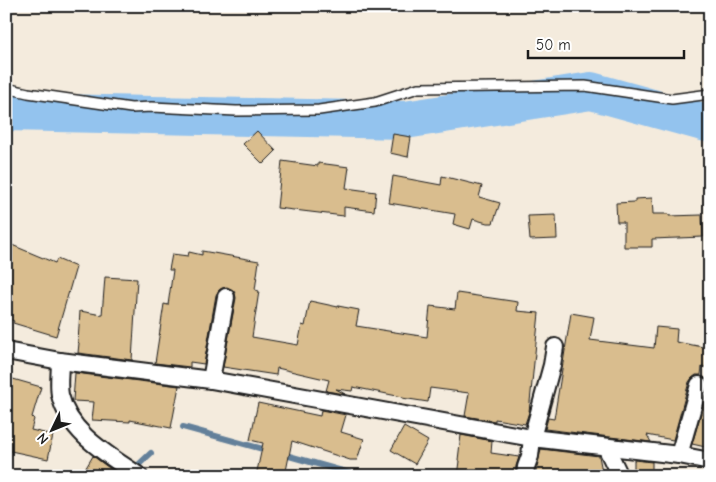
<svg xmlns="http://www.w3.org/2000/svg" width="716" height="482" font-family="'Comic Neue',sans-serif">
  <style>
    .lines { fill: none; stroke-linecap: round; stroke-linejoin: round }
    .stream { stroke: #63809a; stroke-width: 6 }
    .river { stroke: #93c3ee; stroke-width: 38 }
    .building { fill: #d9bd8e; stroke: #1c1c1c }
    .service-casing { stroke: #1c1c1c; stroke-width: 12 }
    .minor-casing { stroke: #1c1c1c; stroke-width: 20 }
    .service { stroke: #fff; stroke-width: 9 }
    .minor { stroke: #fff; stroke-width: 16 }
  </style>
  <rect width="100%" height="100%" fill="#f4ebdd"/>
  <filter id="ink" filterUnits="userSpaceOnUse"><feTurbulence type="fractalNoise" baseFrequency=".02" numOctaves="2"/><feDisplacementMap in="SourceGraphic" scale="10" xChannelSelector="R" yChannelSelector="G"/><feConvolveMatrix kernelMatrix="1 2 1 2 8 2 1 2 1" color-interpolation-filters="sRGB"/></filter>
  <g filter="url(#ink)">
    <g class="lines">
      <g class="stream">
        <polyline points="183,427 270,451"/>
        <polyline points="282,454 360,476"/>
        <polyline points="133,470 151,453"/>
      </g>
      <polyline class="river" points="6,112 405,120 591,91 710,124"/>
    </g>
    <g class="building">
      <polygon points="257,131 276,151 263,164 243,144"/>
      <polygon points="393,134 411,137 408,157 390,153"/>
      <polygon points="282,161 318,166 318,163 349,167 346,188 376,192 374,211 344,207 344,216 277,208"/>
      <polygon points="393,176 441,185 442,176 482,186 479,197 500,203 493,223 487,223 473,219 470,229 453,224 455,214 389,203"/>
      <polygon points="652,198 653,214 669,214 669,216 702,215 703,237 652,239 652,247 624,247 624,222 617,222 616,203 635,202 635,199"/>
      <polygon points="556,215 557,239 530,240 528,216"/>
      <polygon points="12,245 55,263 57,259 76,267 56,336 13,323 14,321 6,318 6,259"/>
      <polygon points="202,251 259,261 255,290 259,291 252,337 298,345 302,325 305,326 310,301 338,307 338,306 359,310 356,326 427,337 430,306 455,309 457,293 518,302 517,311 539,313 529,412 525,424 495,419 495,421 465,416 469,393 430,388 428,402 402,398 402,397 353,387 352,391 336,389 345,394 326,391 329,380 277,368 276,375 223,367 236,298 235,293 233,290 227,287 222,288 219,290 216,295 204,364 190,362 190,367 155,363 164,304 168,305 173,270 169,270 172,254 188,256 189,252 202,255"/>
      <polygon points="105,277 137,279 132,360 78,353 79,343 78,342 80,311 102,315"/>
      <polygon points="571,313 594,317 590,340 654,348 656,327 677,329 676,342 709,348 706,367 702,367 701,375 696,375 692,378 689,382 673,440 647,435 651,442 545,429 548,418 554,419"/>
      <polygon points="75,373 179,386 171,428 130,420 130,422 92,420 94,402 73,401"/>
      <polygon points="6,377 41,387 32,417 34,419 31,430 53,435 48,459 6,450"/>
      <polygon points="705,400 710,401 710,448 692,444"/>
      <polygon points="258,403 320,416 321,410 346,415 341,432 364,439 357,460 350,460 292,441 285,476 256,476 263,443 250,440"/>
      <polygon points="404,427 428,441 415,464 391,450"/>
      <polygon points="461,435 492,441 491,453 519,457 516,466 515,476 458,476 460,461 458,460"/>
      <polygon points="541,449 599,456 603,476 535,476"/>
      <polygon points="93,456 109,468 121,476 81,476"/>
      <polygon points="634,460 652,462 652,476 634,476"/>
    </g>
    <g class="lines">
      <g class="service-casing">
        <polyline id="service" points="6,88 28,93 131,108 152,107 236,111 319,110 375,102 418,88 585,86 672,99 710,94"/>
      </g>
      <g class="minor-casing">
        <g id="minor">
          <polyline points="6,351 60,361 211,380 532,438 679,455 710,461"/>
          <path d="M60,361C60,372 58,384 60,395C69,434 109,455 139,476"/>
          <polyline points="211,380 226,297"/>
          <polyline points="606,447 620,476"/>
          <polyline points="679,455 699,385"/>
          <polyline points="525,476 526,467 530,456 532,438 552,365 555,347"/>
        </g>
      </g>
      <use href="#service" class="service"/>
      <use href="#minor" class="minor"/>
    </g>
  </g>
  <rect width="716" height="482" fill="none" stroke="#fff" stroke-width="25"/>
  <rect x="12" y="12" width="691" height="457" fill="none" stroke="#1c1c1c" stroke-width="2" filter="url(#ink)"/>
  <g transform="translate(52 430) rotate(227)" stroke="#ffffff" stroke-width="4" paint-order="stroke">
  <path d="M0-4L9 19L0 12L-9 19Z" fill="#1c1c1c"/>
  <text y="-8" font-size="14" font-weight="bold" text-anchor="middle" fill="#1c1c1c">N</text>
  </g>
  <path d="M528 50v8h156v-8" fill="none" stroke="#1c1c1c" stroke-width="2.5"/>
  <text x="536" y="50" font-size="15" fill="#1c1c1c" stroke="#ffffff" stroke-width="4" paint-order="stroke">50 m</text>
</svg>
